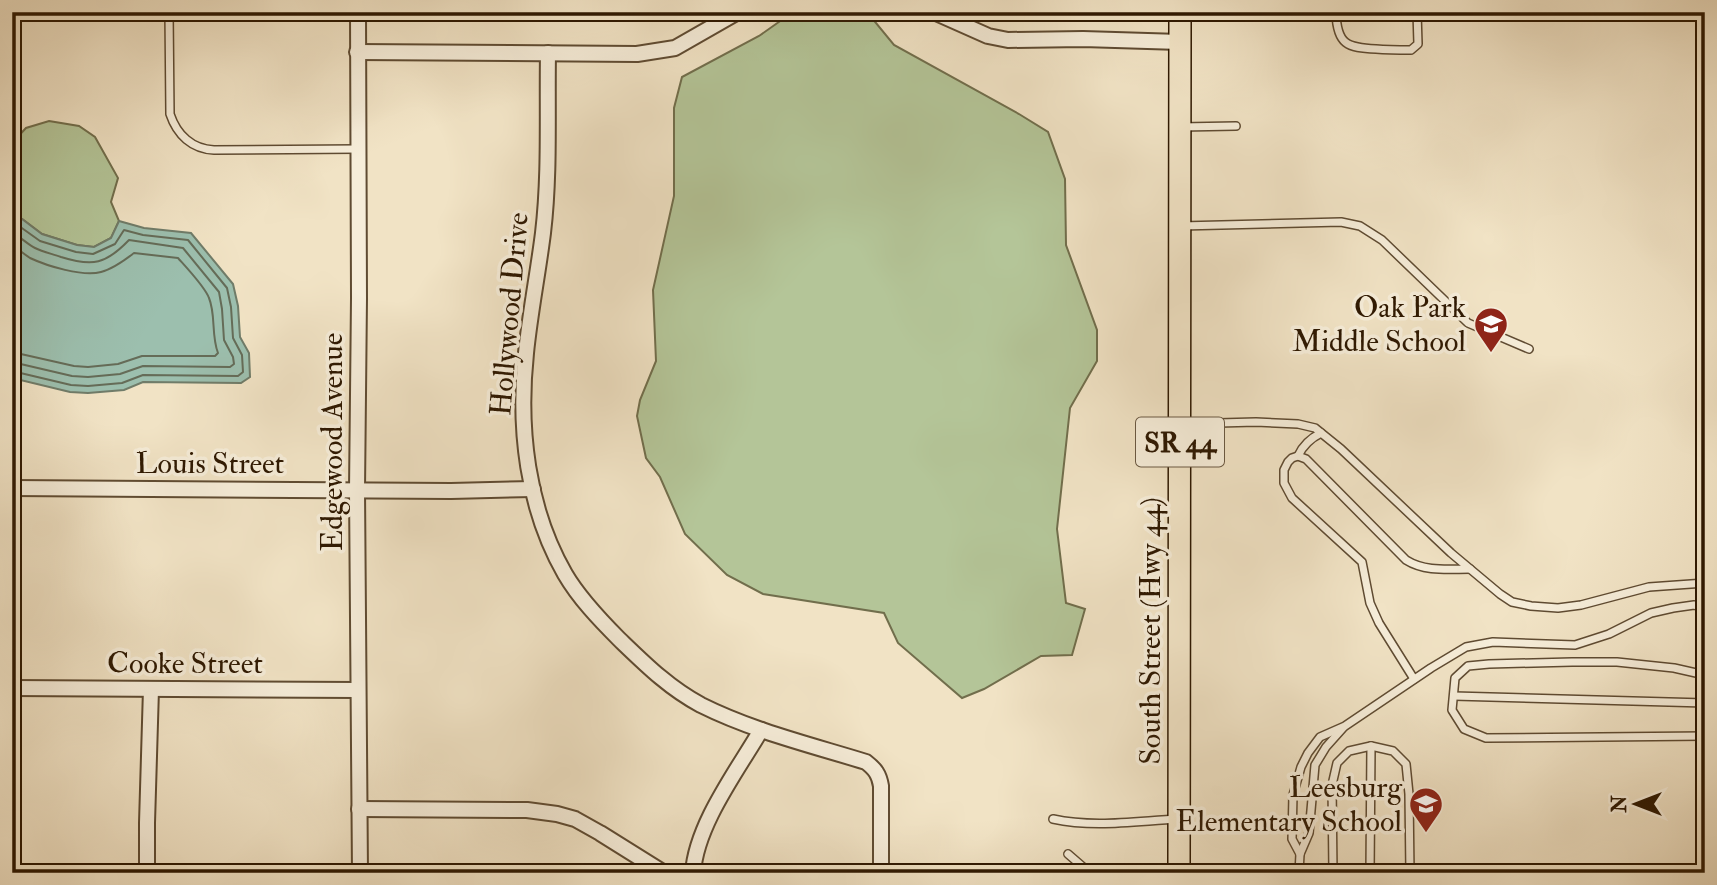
<svg xmlns="http://www.w3.org/2000/svg" width="1717" height="885" font-family="'IM FELL Double Pica',serif">
  <style>
    .green { fill: #b4c598; stroke: #716e4c; stroke-width: 2 }
    .water { fill: #9cbfae; stroke: #707c69; stroke-width: 2 }
    .lines { fill: none; stroke-linecap: round; stroke-linejoin: round }
    .shore { stroke: #656c58; stroke-width: 2 }
    .service-casing { stroke: #5f4b32; stroke-width: 10 }
    .minor-casing { stroke: #5f4b32; stroke-width: 18 }
    .primary-casing { stroke: #2e1801; stroke-width: 24 }
    .service { stroke: #f6edd9; stroke-width: 7 }
    .minor { stroke: #f6edd9; stroke-width: 14 }
    .primary { stroke: #f1e3c5; stroke-width: 21 }
    .labels { text-anchor: middle; stroke-width: 7; stroke-linejoin: round; paint-order: stroke }
    .shield { fill: #f6edd9; stroke: #6a5842; stroke-width: 2 }
    .shield-label { font-size: 28px; font-weight: bold; fill: #2e1801 }
    .poi-label { font-size: 30px; fill: #2e1801; stroke: #f6edd9; text-anchor: end }
    .street-label { font-size: 30px; fill: #2e1801; stroke: #f6edd9 }
  </style>
  <rect width="100%" height="100%" fill="#f1e3c5"/>
  <filter id="stains"><feTurbulence type="fractalNoise" baseFrequency=".00286" numOctaves="4"/><feColorMatrix values="0 0 0 0 .2 0 0 0 0 .09 0 0 0 0 .02 0 0 0 .5 -.17"/></filter>
  <radialGradient id="worn" r=".72"><stop offset=".6" stop-color="#630" stop-opacity="0"/><stop offset="1" stop-color="#630" stop-opacity=".3"/></radialGradient>
  <g class="green">
    <polygon points="793,12 867,12 894,45 1019,114 1048,132 1065,179 1066,245 1097,330 1097,361 1070,408 1057,529 1066,603 1085,609 1072,655 1041,656 984,689 962,698 898,643 884,613 763,594 727,575 685,534 660,477 646,458 637,416 640,400 656,361 653,290 674,196 674,108 682,77 759,36"/>
    <polygon points="49,121 79,126 95,137 118,178 111,202 119,221 111,238 94,247 77,245 42,234 22,219 12,217 12,143 26,128"/>
  </g>
  <polygon class="water" points="12,217 22,219 42,234 77,245 94,247 111,238 119,221 144,228 191,233 233,284 238,306 240,337 249,353 250,377 241,383 143,382 124,390 88,393 70,392 12,378"/>
  <g class="lines">
    <g class="shore">
      <polyline points="12,224 19,226 40,241 76,252 93,254 115,244 124,230 143,235 188,240 227,288 231,307 233,338 242,355 243,372 238,376 143,375 122,383 88,386 71,385 12,371"/>
      <path d="M12,233C21,237 27,244 35,248C43,252 53,254 61,257C93,267 106,264 129,240L183,248L219,292L222,309L224,340L233,357L234,364L230,367L143,366L120,374L88,377L72,376L12,362"/>
      <path d="M12,245C18,249 24,254 30,258C47,266 83,277 101,272C113,269 125,260 134,253L178,258C186,267 205,287 209,298C216,315 211,335 218,353L215,356H142L118,364L88,367L74,366L12,352"/>
    </g>
    <g class="service-casing">
      <g id="service">
        <path d="M169,12L170,114C177,135 192,149 214,150L358,149"/>
        <path d="M1336,13C1337,44 1347,48 1376,49C1388,50 1399,50 1411,50L1418,44L1417,12"/>
        <polyline points="1181,16 1275,16 1365,12"/>
        <polyline points="1181,127 1236,126"/>
        <polyline points="1181,226 1341,222 1360,226 1382,240 1468,323 1529,349"/>
        <polyline points="1181,424 1256,422 1298,424 1315,428 1341,449 1451,553 1500,594 1512,602 1531,606 1558,608 1581,605 1649,587 1705,583"/>
        <path d="M1298,456C1303,445 1311,438 1321,433"/>
        <polyline points="1705,675 1674,668 1617,662 1572,662 1489,664 1468,666 1455,678 1452,710 1464,729 1486,738 1705,736"/>
        <path d="M1414,679L1379,623L1370,603L1362,562L1292,498L1284,483V470L1288,462L1292,458L1298,456L1306,459L1406,560C1425,572 1448,569 1470,569"/>
        <polyline points="1454,696 1705,703"/>
        <path d="M1053,819C1094,828 1137,821 1178,819"/>
        <polyline points="1068,854 1083,867 1092,871 1175,871"/>
        <polyline points="1300,854 1292,839 1293,795 1301,767 1308,753 1320,737 1345,726 1431,668 1466,647 1493,642 1575,645 1609,634 1651,613 1673,608 1694,605 1705,608"/>
        <polyline points="1299,873 1300,854 1309,833 1315,765 1326,747 1343,728"/>
        <polyline points="1333,873 1332,785 1337,763 1349,751 1371,746 1393,751 1406,764 1409,794 1410,873"/>
        <polyline points="1370,873 1371,746"/>
      </g>
    </g>
    <g class="minor-casing">
      <g id="minor">
        <polyline points="358,12 359,298 357,490 360,873"/>
        <polyline points="934,12 988,36 1008,40 1083,39 1180,42"/>
        <polyline points="357,52 637,54 675,48 738,12"/>
        <path d="M548,53C547,113 550,174 543,233C538,273 530,313 526,353C518,428 527,508 565,574C579,598 599,619 619,639C645,664 669,688 701,705C753,731 811,745 866,762C875,769 879,774 881,786V873"/>
        <polyline points="12,488 451,491 533,489"/>
        <polyline points="12,688 358,690"/>
        <polyline points="359,809 527,810 557,814 575,819 600,833 664,873"/>
        <polyline points="147,873 147,823 151,689"/>
        <path d="M693,873C696,825 737,771 761,730"/>
      </g>
    </g>
    <g class="primary-casing">
      <polyline id="primary" points="1179,873 1180,12"/>
    </g>
    <use href="#service" class="service"/>
    <use href="#minor" class="minor"/>
    <use href="#primary" class="primary"/>
  </g>
  <defs>
    <g id="school-pin" transform="scale(1.75)"><path d="M0 17L-7.5 6A9.5 9.5 0 1 1 7.5 6Z" fill="#8f2418" stroke="#f6edd9"/><path d="M0-5L7-2L0 1L-7-2ZM-4 1L0 2.5L4 1V4Q0 6-4 4Z" fill="#fff"/></g>
  </defs>
  <g fill-rule="evenodd">
    <use href="#school-pin" x="1491" y="324"/>
    <use href="#school-pin" x="1426" y="804"/>
  </g>
  <g class="labels">
    <rect class="shield" x="1136" y="417.5" width="88" height="49" rx="5"/>
    <g class="shield-label">
      <text x="1180" y="452">SR 44</text>
    </g>
    <g class="poi-label">
      <text x="1466" y="317">Oak Park<tspan x="1466" dy="34">Middle School</tspan></text>
      <text x="1402" y="797">Leesburg<tspan x="1402" dy="34">Elementary School</tspan></text>
    </g>
    <g class="street-label">
      <text transform="translate(509 314) rotate(-85)" y="10">Hollywood Drive</text>
      <text transform="translate(332 442) rotate(-90)" y="10">Edgewood Avenue</text>
      <text x="210" y="473">Louis Street</text>
      <text transform="translate(1150 631) rotate(-90)" y="10">South Street (Hwy 44)</text>
      <text x="185" y="673">Cooke Street</text>
    </g>
  </g>
  <rect width="1717" height="885" fill="none" stroke="#f1e3c5" stroke-width="42"/>
  <rect x="14" y="14" width="1689" height="857" fill="none" stroke="#2e1801" stroke-width="3.5"/>
  <rect x="21" y="21" width="1675" height="843" fill="none" stroke="#2e1801" stroke-width="2"/>
  <g transform="translate(1636 804) rotate(270)" stroke="#f6edd9" stroke-width="5" paint-order="stroke">
  <path d="M0-5L12 26L0 18L-12 26Z" fill="#2e1801"/>
  <text y="-10" font-size="19" font-weight="bold" text-anchor="middle" fill="#2e1801">N</text>
  </g>
  <rect width="100%" height="100%" filter="url(#stains)"/>
  <rect width="100%" height="100%" fill="url(#worn)"/>
</svg>
